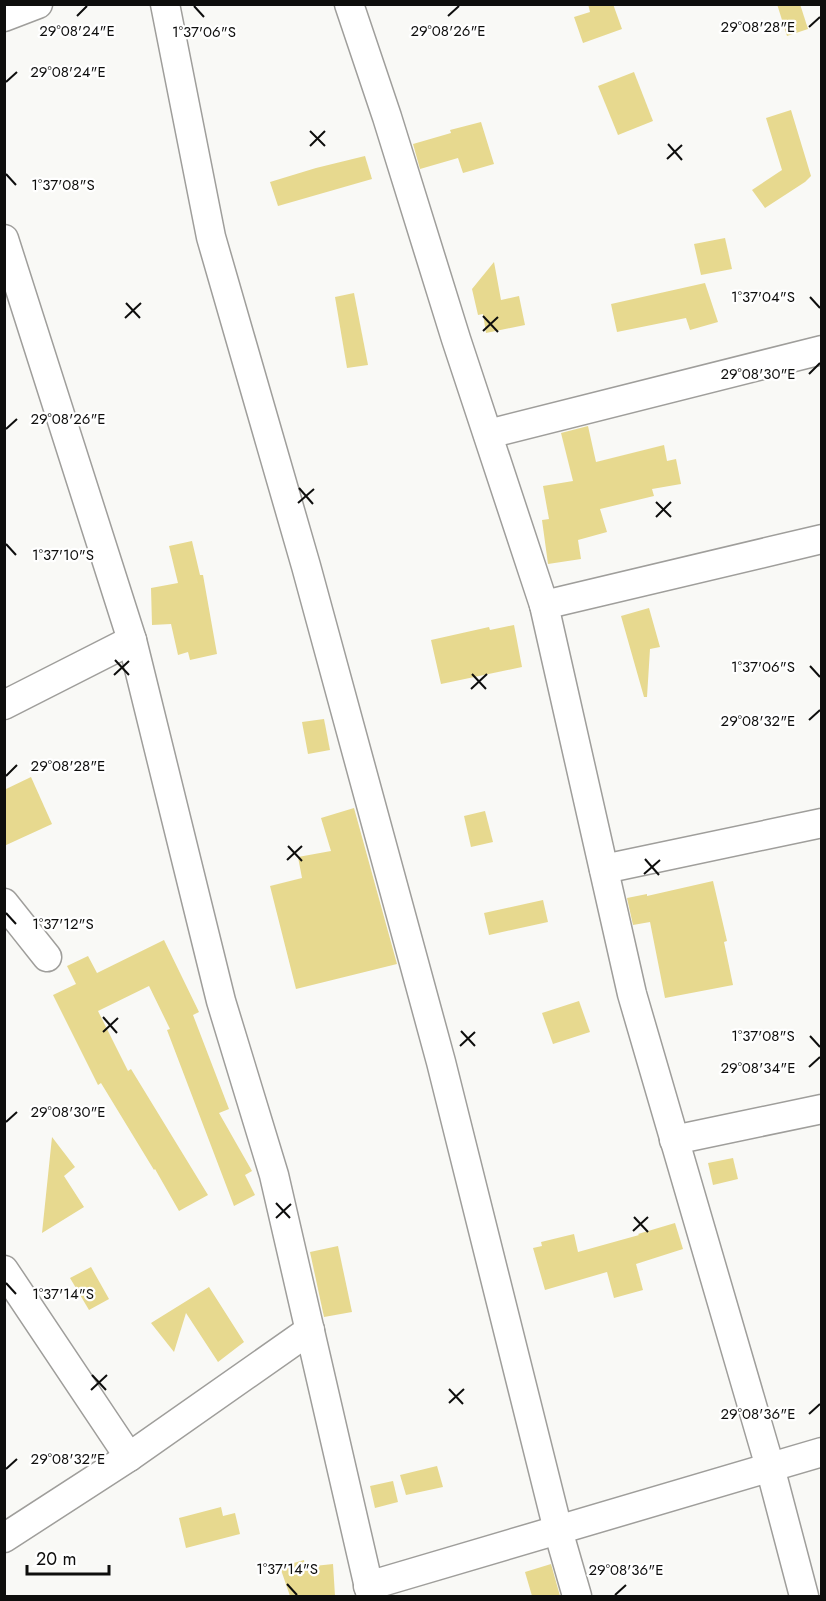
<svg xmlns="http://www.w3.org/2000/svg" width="826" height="1601" font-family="Jost,sans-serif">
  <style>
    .building { fill: #e7d98f }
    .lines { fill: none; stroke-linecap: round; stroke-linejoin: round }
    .minor-casing { stroke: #9f9e9b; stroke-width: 31 }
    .minor { stroke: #fff; stroke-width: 28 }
    .ticks { fill: none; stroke: #0e0e0d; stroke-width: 2 }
    .ticks-label { font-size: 15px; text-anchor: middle; fill: #0e0e0d; stroke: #fff; stroke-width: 4.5; stroke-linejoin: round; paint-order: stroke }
  </style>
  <rect width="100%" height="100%" fill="#f9f9f6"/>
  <g class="building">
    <polygon points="588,4 613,4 622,29 583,43 574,17 590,12"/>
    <polygon points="777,4 800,4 808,29 787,36"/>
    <polygon points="634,72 653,121 618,135 598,86"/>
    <polygon points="791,110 811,176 805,182 765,208 752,190 782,170 766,118"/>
    <polygon points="481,122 494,164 463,173 458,158 420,169 413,144 451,133 450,130"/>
    <polygon points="365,156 372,179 278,206 270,182 316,168"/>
    <polygon points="725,238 732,269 701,275 694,244"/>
    <polygon points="494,262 501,300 519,296 525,325 486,333 483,314 478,315 472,289"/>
    <polygon points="705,283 718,322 690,330 686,318 617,332 611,304"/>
    <polygon points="354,293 368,365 347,368 335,297"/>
    <polygon points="588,426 596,462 664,445 667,461 676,459 681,484 652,489 654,496 600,509 607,532 578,540 581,559 548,564 542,520 549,519 543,486 573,481 561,433"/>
    <polygon points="192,541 200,575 203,575 217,654 190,660 188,652 178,655 171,624 152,625 151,588 178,583 169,546"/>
    <polygon points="649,608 660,647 650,649 647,697 644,697 621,616"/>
    <polygon points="514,625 522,667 441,684 431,640 489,627 490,630"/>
    <polygon points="324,719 330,750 308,754 302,722"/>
    <polygon points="31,777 52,824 4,846 4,790"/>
    <polygon points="354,808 397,964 296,989 270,886 302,878 298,857 331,851 321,818"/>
    <polygon points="485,811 493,842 471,847 464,816"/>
    <polygon points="713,881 727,941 724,942 733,985 665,998 650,922 633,925 627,898 647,894 647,896"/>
    <polygon points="543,900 548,922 489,935 484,913"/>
    <polygon points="164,940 199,1012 193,1015 229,1109 219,1113 252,1171 245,1175 255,1195 234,1206 167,1030 170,1029 149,986 98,1011 128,1071 131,1069 208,1195 179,1211 155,1169 154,1170 101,1083 98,1085 53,995 76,984 67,966 88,956 97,973"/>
    <polygon points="579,1001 590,1032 553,1044 542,1013"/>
    <polygon points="52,1137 75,1167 64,1176 84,1207 42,1233"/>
    <polygon points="733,1158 738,1179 713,1185 708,1163"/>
    <polygon points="675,1223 683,1249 636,1264 643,1290 614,1298 607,1272 545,1290 533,1248 542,1246 541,1242 574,1234 578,1252 639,1235 638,1234"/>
    <polygon points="338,1246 352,1312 324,1317 310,1252"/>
    <polygon points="91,1267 109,1299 89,1310 70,1278"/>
    <polygon points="209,1287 244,1342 218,1362 186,1313 174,1352 151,1323"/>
    <polygon points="437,1466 443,1487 406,1495 400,1475"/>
    <polygon points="393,1481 398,1502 375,1508 370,1486"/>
    <polygon points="221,1507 223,1516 235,1513 240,1534 186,1548 179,1518"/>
    <polygon points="304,1560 305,1567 333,1564 335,1596 290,1596 280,1567"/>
    <polygon points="551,1564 560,1596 532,1596 525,1572"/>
  </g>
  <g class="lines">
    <g class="minor-casing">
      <g id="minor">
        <polyline points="165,4 211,237 306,566 441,1062 558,1530 577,1596"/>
        <polyline points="349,4 387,117 456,339 544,605 632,994 770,1467 804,1596"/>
        <polyline points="4,17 38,4"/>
        <polyline points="4,239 132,640 221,1001 274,1175 371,1596"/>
        <polyline points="488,434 822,350"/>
        <polyline points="544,605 822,539"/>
        <polyline points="4,705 132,640"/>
        <polyline points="604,869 822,823"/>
        <polyline points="4,903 47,957"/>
        <polyline points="674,1140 822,1109"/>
        <polyline points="4,1270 129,1457"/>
        <polyline points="4,1538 129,1457 310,1330"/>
        <polyline points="368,1586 822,1452"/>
      </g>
    </g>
    <use href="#minor" class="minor"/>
  </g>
  <path class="ticks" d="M194,6L204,17M77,16L87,6M448,16L459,6M809,27L820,17M6,82L17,72M310,131L325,146M668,144L682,160M310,146L325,131M667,159L682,145M6,174L16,185M810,297L820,308M126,303L140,318M483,316L498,332M125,318L141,303M483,331L498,317M809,374L820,363M6,429L17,419M299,488L313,504M656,502L671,517M298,503L314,489M656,517L671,502M6,544L16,555M115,660L129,675M810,666L820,677M472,674L486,689M114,675L129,661M471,689L487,674M809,720L820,710M6,776L17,765M288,846L302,861M645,859L659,875M287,860L302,846M644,874L660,860M6,913L16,924M103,1017L117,1033M461,1031L475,1046M103,1032L118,1018M810,1036L820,1047M460,1046L475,1032M809,1067L820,1057M6,1122L17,1112M276,1203L290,1218M634,1217L648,1232M276,1218L291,1204M633,1231L648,1217M6,1283L16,1294M92,1375L106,1390M449,1389L463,1404M91,1390L107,1375M449,1403L464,1389M809,1414L820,1404M6,1469L17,1459M287,1584L297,1595M615,1595L626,1585"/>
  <g class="ticks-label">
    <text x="758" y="32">29°08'28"E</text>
    <text x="77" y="36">29°08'24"E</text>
    <text x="448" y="36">29°08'26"E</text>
    <text x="204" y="37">1°37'06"S</text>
    <text x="68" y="77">29°08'24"E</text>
    <text x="63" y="190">1°37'08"S</text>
    <text x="763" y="302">1°37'04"S</text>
    <text x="758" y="379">29°08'30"E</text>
    <text x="68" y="424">29°08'26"E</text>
    <text x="63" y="560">1°37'10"S</text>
    <text x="763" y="672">1°37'06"S</text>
    <text x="758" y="726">29°08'32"E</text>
    <text x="68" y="771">29°08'28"E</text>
    <text x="63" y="929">1°37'12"S</text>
    <text x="763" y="1041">1°37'08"S</text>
    <text x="758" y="1073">29°08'34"E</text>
    <text x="68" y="1117">29°08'30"E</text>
    <text x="63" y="1299">1°37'14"S</text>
    <text x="758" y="1419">29°08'36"E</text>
    <text x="68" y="1464">29°08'32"E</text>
    <text x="287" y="1574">1°37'14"S</text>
    <text x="626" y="1575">29°08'36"E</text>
  </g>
  <rect width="826" height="1601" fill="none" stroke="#0e0e0d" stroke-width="12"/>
  <path d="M27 1565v9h82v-9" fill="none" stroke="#0e0e0d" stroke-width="3"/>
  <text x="36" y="1565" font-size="18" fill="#0e0e0d" stroke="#ffffff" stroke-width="4.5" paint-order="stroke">20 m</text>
</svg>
